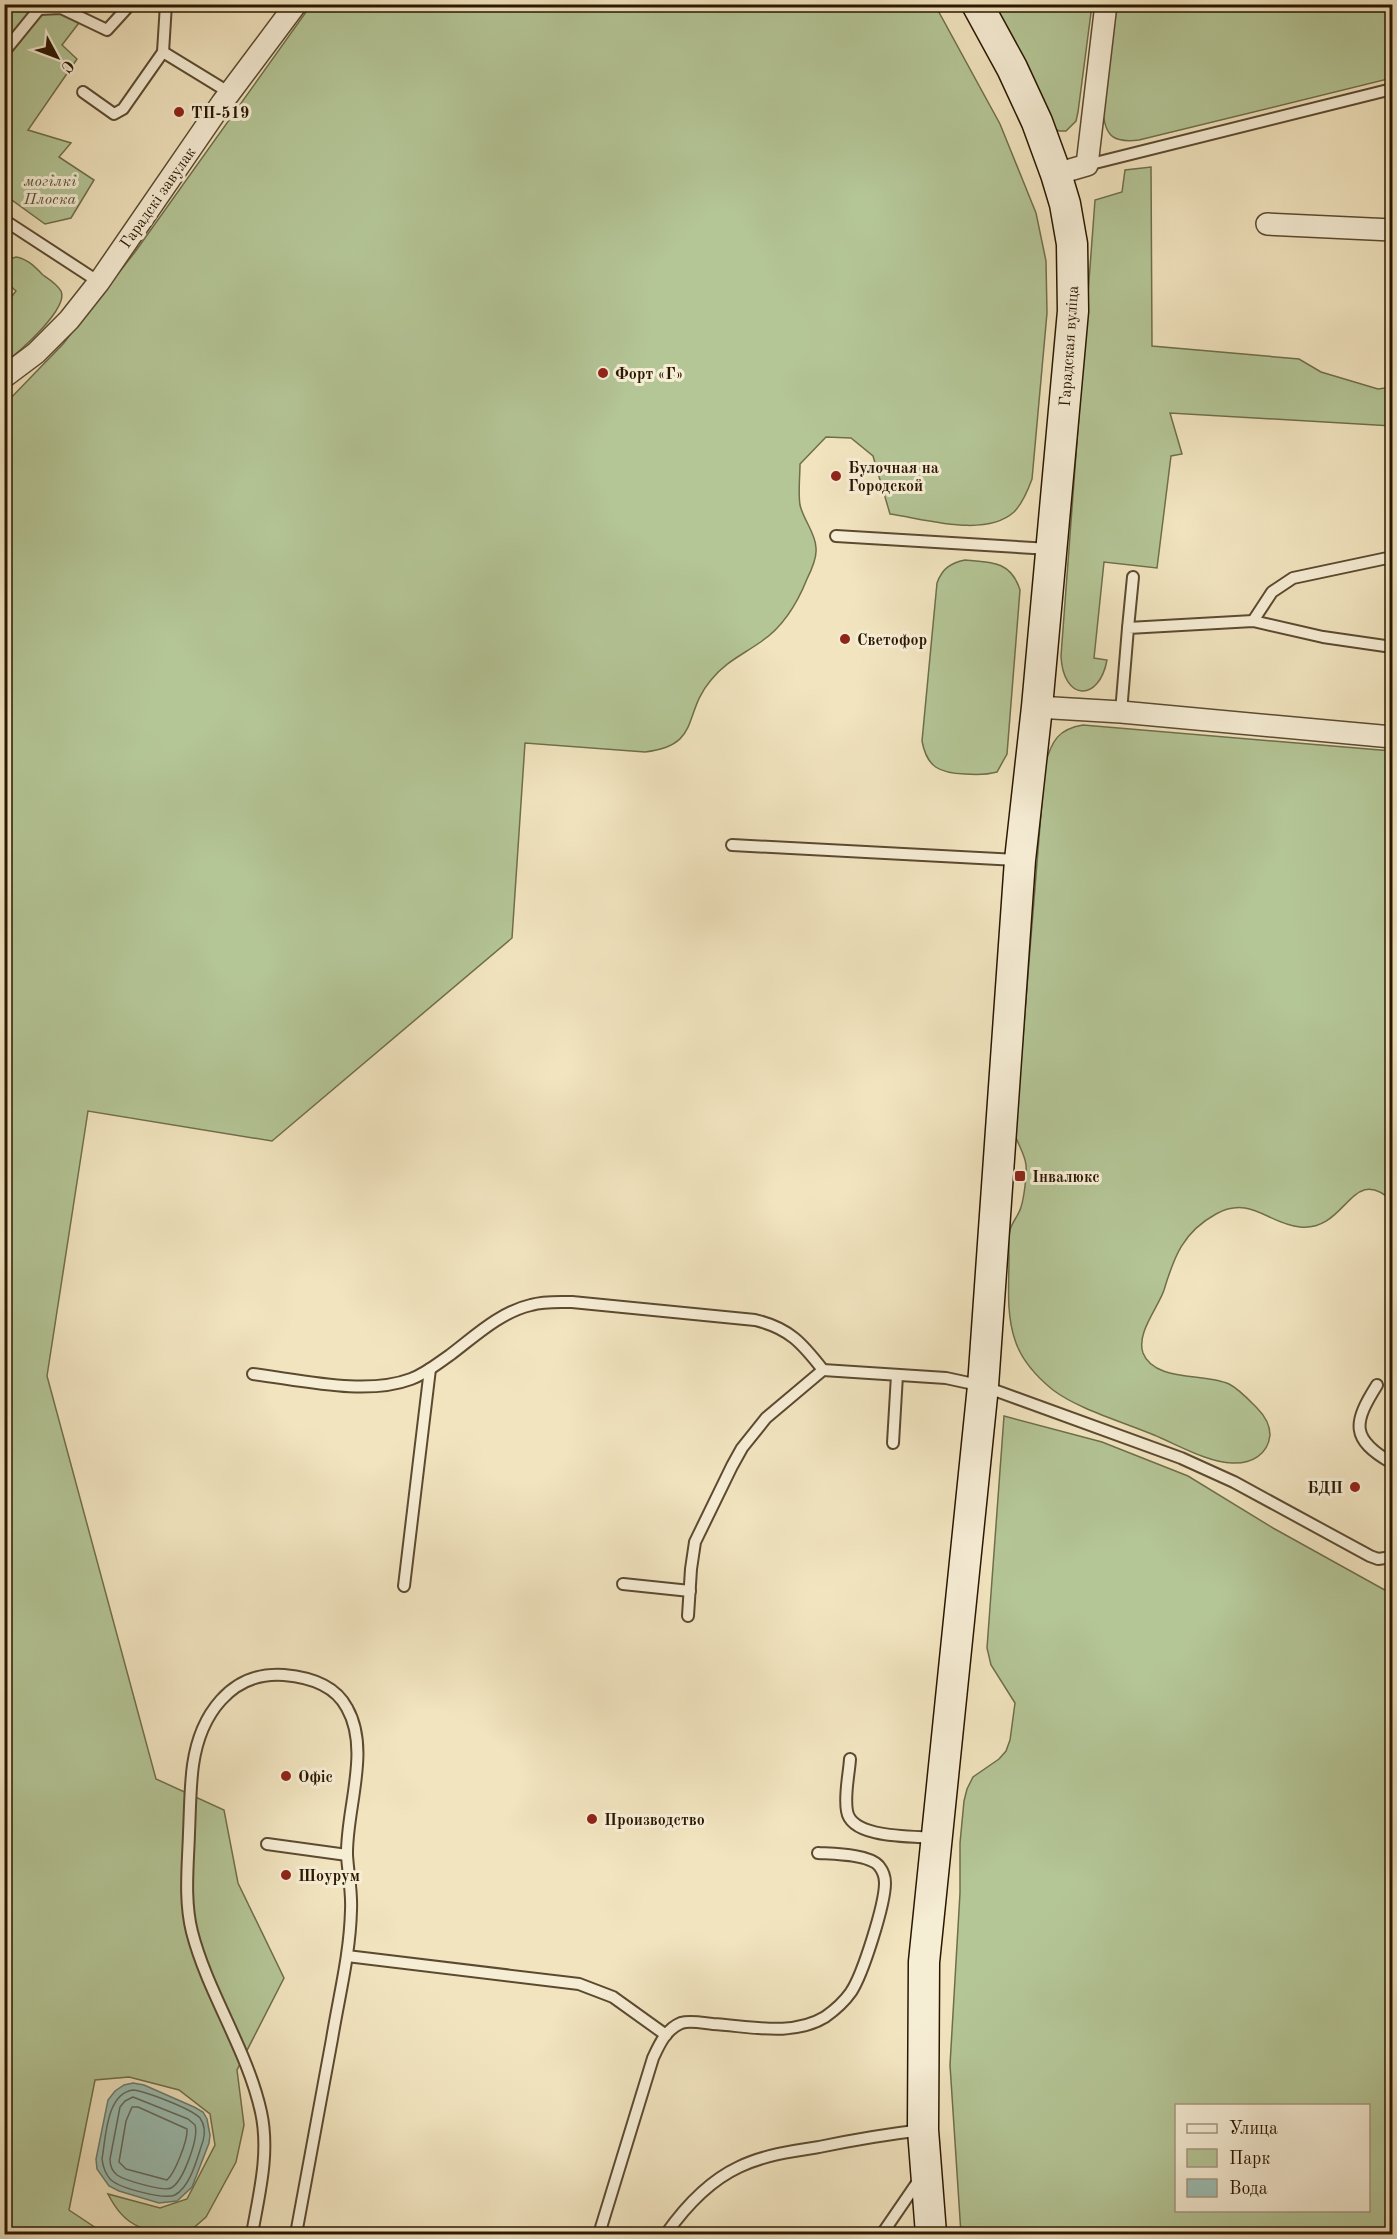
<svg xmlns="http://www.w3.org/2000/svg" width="1397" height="2239" font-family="'Old Standard TT',serif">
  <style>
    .green { fill: #b4c596; stroke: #6f6e4b; stroke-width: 1.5; fill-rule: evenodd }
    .water { fill: #9bbeb3; stroke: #6e7b6b; stroke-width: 1.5 }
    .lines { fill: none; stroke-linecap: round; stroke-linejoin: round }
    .shore { stroke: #626a5a; stroke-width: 1.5 }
    .lane-casing { stroke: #5c4a30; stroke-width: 14 }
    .street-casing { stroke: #5c4a30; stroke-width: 24 }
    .secondary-casing { stroke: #2a1700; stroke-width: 33 }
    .lane { stroke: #f6edd5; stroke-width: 10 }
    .street { stroke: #f6edd5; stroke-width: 21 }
    .secondary { stroke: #f6edd5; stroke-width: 30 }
    .poi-dot { fill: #8f2418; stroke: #f6edd5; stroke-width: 2 }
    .labels { text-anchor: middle; stroke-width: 6; stroke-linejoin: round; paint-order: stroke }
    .poi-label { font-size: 16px; font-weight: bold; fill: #2a1700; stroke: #f6edd5; text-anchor: start }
    .park-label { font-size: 16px; font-style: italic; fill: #5a5434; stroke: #f6edd5 }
    .street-label { font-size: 16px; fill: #2a1700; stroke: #f6edd5 }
  </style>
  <rect width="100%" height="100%" fill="#f1e4bf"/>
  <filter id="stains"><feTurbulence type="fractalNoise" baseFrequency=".00333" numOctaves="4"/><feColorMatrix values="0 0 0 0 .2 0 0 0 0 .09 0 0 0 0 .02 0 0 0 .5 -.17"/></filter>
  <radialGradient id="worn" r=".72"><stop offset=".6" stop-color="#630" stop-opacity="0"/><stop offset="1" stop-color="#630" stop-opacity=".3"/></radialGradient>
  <g class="green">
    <polygon points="5,5 75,5 85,15 62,45 77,59 28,130 71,143 59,157 94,180 71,218 45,224 5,195"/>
    <path d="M311,5H935L1000,124L1036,213L1046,261L1047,313L1032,479C1028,490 1023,503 1014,512C985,538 925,519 890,514L873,456L851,438L826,437L800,464C800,477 798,492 800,505C803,519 816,534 816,548C817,557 811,571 807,579C797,604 784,626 762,641C744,654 725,662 711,680C682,714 702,745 645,752L525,743L512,938L272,1141L88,1111L47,1376L156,1779L224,1810L238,1883L284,1978L237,2070L244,2125L236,2162L206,2217L190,2231C150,2231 128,2234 108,2194L160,2208L187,2199L215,2145L210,2114L179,2090L129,2077L95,2080L69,2210L105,2234H5V404L63,344L135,252Z"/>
    <polygon points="989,5 1092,5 1078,112 1076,121 1066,131 1059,131 1052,126"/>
    <path d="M1116,5H1392V78L1139,140C1114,143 1105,137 1103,111Z"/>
    <path d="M1151,167L1152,346L1299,359L1321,372L1378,389L1392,387V426L1170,413L1182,454L1171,456L1157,568L1104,562L1094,658L1107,660C1099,703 1063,701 1061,656L1095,200L1122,192L1125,170Z"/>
    <path d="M16,257C28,259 35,267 43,275C49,279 57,284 61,291C69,308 19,353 5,362V305L16,291L5,281V263L7,260Z"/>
    <path d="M965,560C991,562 1011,561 1020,590L1007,754L997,772C986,775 977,775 965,774C940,773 927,768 922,741L937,583C942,569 950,563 965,560Z"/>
    <path d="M1083,725L1392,751V1201C1351,1162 1347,1232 1300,1227C1268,1224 1251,1195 1216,1214C1183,1232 1174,1257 1164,1290C1158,1308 1136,1333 1143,1353C1154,1382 1205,1373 1229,1384C1239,1389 1249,1400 1257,1408C1264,1415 1270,1425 1270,1435C1268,1455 1251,1464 1232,1463C1209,1463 1176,1444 1154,1435C1123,1422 1078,1409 1053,1390C1037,1377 1021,1359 1015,1340C1006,1314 1009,1284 1009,1257C1009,1248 1008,1238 1010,1230C1012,1222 1019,1215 1021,1207C1024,1198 1027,1174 1026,1165C1025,1155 1018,1144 1015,1135L1045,764C1052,741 1058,729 1083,725Z"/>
    <path d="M1004,1416L1102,1442L1188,1476L1273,1528L1392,1594V2234H961L950,2065L960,1893V1843L964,1801L967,1789L973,1777L999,1759L1006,1751L1010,1740L1015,1703L991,1665L987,1648ZM1176,2106H1368V2210H1176Z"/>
  </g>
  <polygon class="water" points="133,2083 144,2085 194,2107 203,2112 207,2119 210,2135 209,2143 192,2187 177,2201 159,2203 119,2191 109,2186 97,2169 96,2159 108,2100 115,2091 124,2085"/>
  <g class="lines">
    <g class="shore">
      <path d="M133,2090C145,2091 192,2109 200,2118C205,2125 205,2134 203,2141C197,2158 191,2186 175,2195C164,2200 120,2188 111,2180C105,2174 103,2167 102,2159C106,2137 106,2094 133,2090Z"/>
      <path d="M133,2097L188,2119L195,2125C199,2138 183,2182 171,2188C164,2192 124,2180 117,2175C112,2171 110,2165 110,2159L120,2107L125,2101Z"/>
      <path d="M132,2107H138L187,2129C188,2140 175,2173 167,2180L126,2169L119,2162L126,2121Z"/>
    </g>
    <g class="lane-casing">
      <g id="lane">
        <polyline points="39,9 61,8 107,30 127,8"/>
        <polyline points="4,52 39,9 38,5"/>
        <polyline points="163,52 166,4"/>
        <polyline points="83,92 114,114 123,109 163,52 230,93"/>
        <polyline points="1087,165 1392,89"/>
        <polyline points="4,220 99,282"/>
        <polyline points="836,536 1050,549"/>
        <polyline points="1253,621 1272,592 1293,578 1392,557"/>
        <polyline points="1128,628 1133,577"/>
        <polyline points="1121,712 1128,628 1253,621 1323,637 1392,647"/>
        <polyline points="732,845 1017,860"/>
        <path d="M253,1374C301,1380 366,1396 411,1379C425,1374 437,1364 450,1355C474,1337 500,1312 531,1305C544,1301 558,1302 572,1302L755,1320C789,1328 802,1343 823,1370L946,1378L983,1386L1181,1458L1234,1482L1370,1556L1378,1559L1392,1557"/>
        <path d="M1377,1385C1353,1423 1350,1439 1392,1463"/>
        <polyline points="893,1443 897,1375"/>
        <polyline points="623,1584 690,1591"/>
        <polyline points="404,1586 430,1369"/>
        <polyline points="688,1616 691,1569 695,1542 732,1466 742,1448 766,1418 823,1370"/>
        <path d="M850,1759C849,1775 844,1795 847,1811C851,1839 914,1836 936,1838"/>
        <polyline points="267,1844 347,1855"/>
        <polyline points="347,1956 579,1984 613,1997 666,2035"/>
        <path d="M252,2234C259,2194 270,2153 261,2112C247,2049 208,1994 192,1932C184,1900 188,1866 189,1833C190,1811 190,1787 193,1765C200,1716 230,1671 284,1675C308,1677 335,1685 347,1708C371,1750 346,1809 347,1855C348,1873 352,1891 351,1910C350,1954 339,1996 332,2039C320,2104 308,2169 296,2234"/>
        <path d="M599,2234L653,2058C659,2045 666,2029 681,2023C690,2020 703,2023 713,2024C749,2026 792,2037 825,2017C835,2010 844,2002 851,1992C863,1974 885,1904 885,1883C885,1877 883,1871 879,1866C869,1854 834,1854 818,1853"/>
        <path d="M666,2234C685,2207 709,2181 739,2167C764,2155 792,2151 819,2147C853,2140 888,2134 923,2130"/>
        <polyline points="882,2234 919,2180"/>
        <polyline points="898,2234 912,2234"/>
      </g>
    </g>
    <g class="street-casing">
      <g id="street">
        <polyline points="1056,174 1087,165 1106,4"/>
        <polyline points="1267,224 1392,230"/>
        <polyline points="4,377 36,353 69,320 99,282 222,103 296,4"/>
        <polyline points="1037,707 1121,712 1392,737"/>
      </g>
    </g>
    <g class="secondary-casing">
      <polyline id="secondary" points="931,2234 923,2130 924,1962 983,1386 1020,860 1037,707 1073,311 1072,244 1065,204 1056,174 1037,122 1012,68 977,4"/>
    </g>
    <use href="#lane" class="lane"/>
    <use href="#street" class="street"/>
    <use href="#secondary" class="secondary"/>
  </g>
  <g class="poi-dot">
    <circle cx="179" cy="112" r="6"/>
    <circle cx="603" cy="373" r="6"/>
    <circle cx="836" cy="476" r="6"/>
    <circle cx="845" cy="639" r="6"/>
    <rect x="1014" y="1170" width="12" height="12" rx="3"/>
    <circle cx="1355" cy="1487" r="6"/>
    <circle cx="286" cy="1776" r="6"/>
    <circle cx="592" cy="1819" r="6"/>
    <circle cx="286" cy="1875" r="6"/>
  </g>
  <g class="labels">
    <g class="poi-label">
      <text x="191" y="118">ТП-519</text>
      <text x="615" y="379">Форт «Г»</text>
      <text x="848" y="473">Булочная на<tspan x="848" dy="18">Городской</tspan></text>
      <text x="857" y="645">Светофор</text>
      <text x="1032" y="1182">Інвалюкс</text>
      <text x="1343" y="1493" text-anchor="end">БДП</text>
      <text x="298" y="1782">Офіс</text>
      <text x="604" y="1825">Производство</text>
      <text x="298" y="1881">Шоурум</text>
    </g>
    <g class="park-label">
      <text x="50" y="186">могілкі<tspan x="50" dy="18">Плоска</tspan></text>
    </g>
    <g class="street-label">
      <text transform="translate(157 197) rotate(-55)" y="6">Гарадскі завулак</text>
      <text transform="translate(1068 346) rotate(-86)" y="6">Гарадская вуліца</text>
    </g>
  </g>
  <rect width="1397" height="2239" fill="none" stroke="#f1e4bf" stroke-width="24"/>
  <rect x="6" y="6" width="1385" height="2227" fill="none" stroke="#2a1700" stroke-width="3"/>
  <rect x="12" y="12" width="1373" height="2215" fill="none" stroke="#2a1700" stroke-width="1.5"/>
  <rect x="1175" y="2104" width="195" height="108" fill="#f6edd5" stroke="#a49780" stroke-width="1.5"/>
  <rect x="1187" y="2124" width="30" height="9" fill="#f6edd5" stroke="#a49780" stroke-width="1.5"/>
  <text x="1229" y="2134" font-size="18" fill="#2a1700">Улица</text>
  <rect x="1187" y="2149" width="30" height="18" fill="#b4c596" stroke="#a49780" stroke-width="1.5"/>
  <text x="1229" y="2164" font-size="18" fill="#2a1700">Парк</text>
  <rect x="1187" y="2179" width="30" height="18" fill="#9bbeb3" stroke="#a49780" stroke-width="1.5"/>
  <text x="1229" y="2194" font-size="18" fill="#2a1700">Вода</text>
  <g transform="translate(57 57) rotate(131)" stroke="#f6edd5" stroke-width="4.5" paint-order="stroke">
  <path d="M0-4.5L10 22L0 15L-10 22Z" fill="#2a1700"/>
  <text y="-9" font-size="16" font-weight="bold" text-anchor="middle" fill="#2a1700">С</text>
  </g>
  <rect width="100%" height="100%" filter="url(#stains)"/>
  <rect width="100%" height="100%" fill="url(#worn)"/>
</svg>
